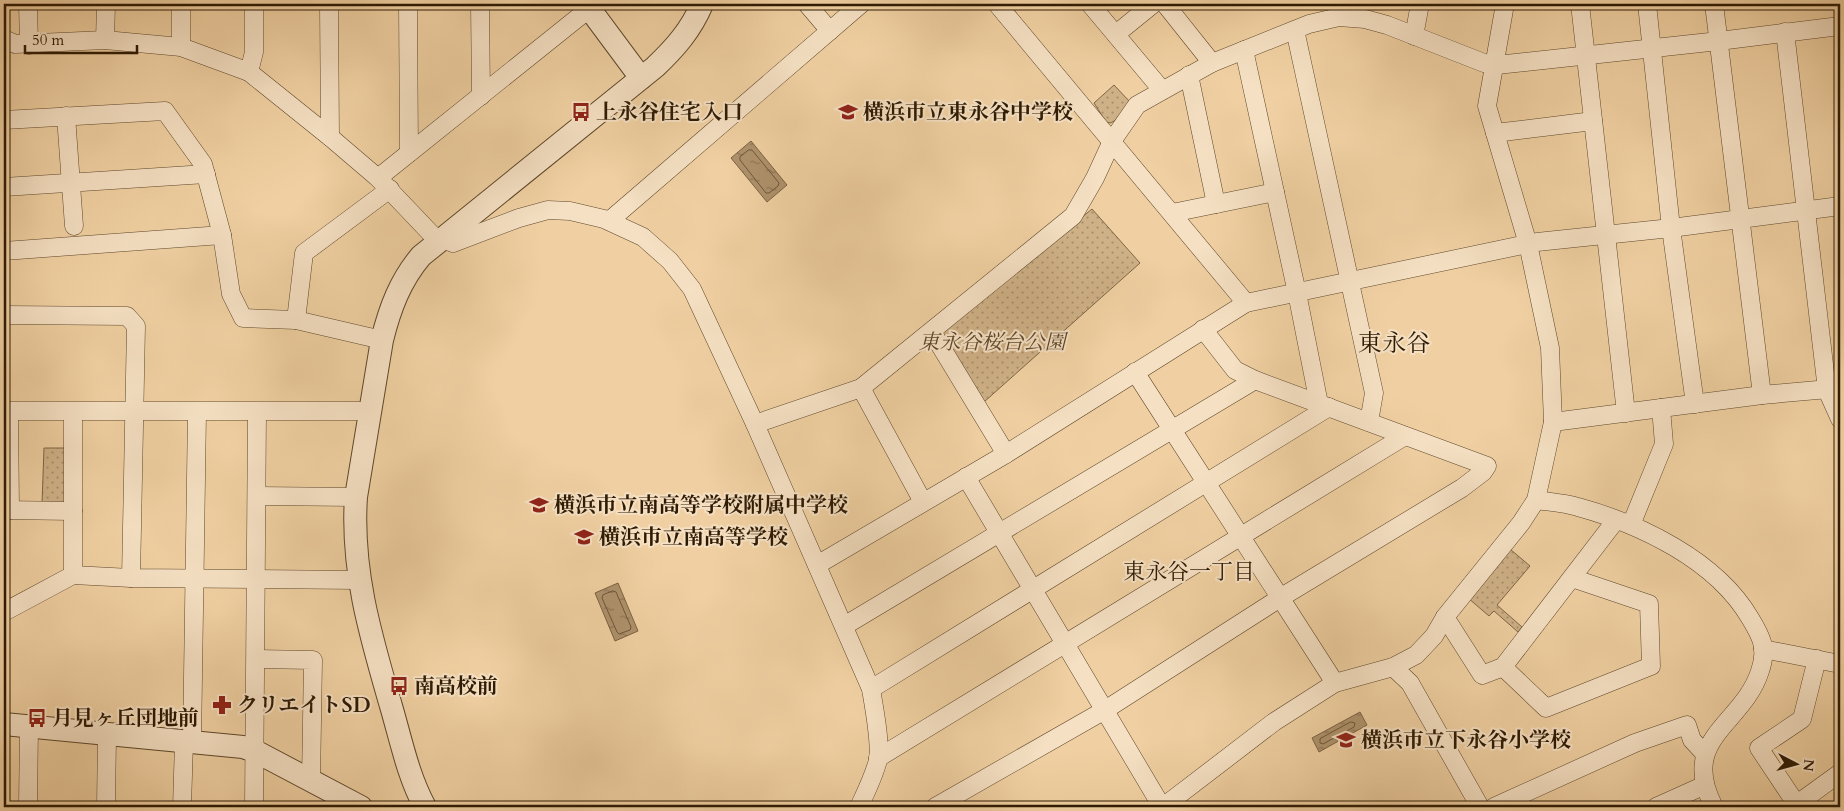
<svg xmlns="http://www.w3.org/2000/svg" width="1844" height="811" font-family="Cardo,'Noto Serif JP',serif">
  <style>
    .park { fill: url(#park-dots); stroke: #7e6645 }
    .water { fill: url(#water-ripples); stroke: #7b6242 }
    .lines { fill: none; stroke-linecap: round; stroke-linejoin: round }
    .shore { stroke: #6e5638; stroke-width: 1 }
    .minor-casing { stroke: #5e482b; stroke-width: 19 }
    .tertiary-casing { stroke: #5e482b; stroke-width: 24 }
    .minor { stroke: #f5e0c3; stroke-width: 18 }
    .tertiary { stroke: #f5e0c3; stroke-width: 22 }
    .labels { text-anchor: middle; stroke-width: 4; stroke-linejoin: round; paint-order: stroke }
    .poi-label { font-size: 21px; font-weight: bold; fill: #2e1a03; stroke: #f5e0c3; text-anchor: start }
    .park-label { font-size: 21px; font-style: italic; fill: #5e472b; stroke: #f5e0c3 }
    .neighbourhood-label { font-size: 22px; fill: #2e1a03; stroke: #f5e0c3 }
    .quarter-label { font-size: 24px; fill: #2e1a03; stroke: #f5e0c3 }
  </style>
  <defs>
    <pattern id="park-dots" width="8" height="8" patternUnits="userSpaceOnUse" patternTransform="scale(1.25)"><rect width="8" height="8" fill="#cfb187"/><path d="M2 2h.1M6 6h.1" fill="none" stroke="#a88f6c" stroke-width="1.8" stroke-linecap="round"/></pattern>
    <pattern id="water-ripples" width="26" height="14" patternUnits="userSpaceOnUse" patternTransform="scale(1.25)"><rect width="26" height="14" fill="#ae926c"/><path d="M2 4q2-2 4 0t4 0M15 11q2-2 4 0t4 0" fill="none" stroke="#8e7657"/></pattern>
  </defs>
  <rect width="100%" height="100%" fill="#f0d0a2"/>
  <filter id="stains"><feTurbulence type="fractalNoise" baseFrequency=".004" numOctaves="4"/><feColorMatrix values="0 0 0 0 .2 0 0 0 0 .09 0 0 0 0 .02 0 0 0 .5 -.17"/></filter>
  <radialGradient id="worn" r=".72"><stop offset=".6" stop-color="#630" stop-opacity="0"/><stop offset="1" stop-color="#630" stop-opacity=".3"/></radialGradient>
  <g class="park">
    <polygon points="1114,85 1131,103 1117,119 1111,123 1106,122 1094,103"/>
    <polygon points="1092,209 1140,263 984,402 939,334"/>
    <polygon points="44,448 67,448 65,500 60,505 42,504"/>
    <polygon points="1510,549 1530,566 1497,605 1522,627 1518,632 1494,611 1489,616 1468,598"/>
  </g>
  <g class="water">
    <polygon points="751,141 787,185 767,202 731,158"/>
    <polygon points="618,583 638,631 615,641 595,593"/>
    <polygon points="1360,712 1367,725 1319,752 1312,738"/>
  </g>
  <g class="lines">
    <g class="shore">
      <polygon points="749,150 752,150 779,183 778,186 769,193 766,193 740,160 740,157"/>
      <polygon points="613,591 616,592 631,627 630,630 619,634 617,632 602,598 603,595"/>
      <polygon points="1351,722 1355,723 1354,727 1323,744 1320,743 1320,739"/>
    </g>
    <g class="minor-casing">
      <g id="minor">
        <polyline points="28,4 29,45"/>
        <polyline points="181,4 181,47"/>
        <polyline points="329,4 330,137"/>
        <polyline points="408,4 409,153"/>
        <polyline points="480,4 481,96"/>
        <polyline points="807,4 830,31"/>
        <polyline points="1090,4 1162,90"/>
        <polyline points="1165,4 1212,63"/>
        <polyline points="1580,4 1626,413"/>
        <polyline points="1647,4 1671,228 1695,404"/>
        <polyline points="1714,4 1762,395"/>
        <polyline points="1295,30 1374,393 1369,422"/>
        <polyline points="1785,32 1827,390 1840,419"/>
        <polyline points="1116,34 1153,4"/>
        <polyline points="1414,36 1420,4"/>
        <polyline points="4,39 15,44 105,40 181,47 249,72 330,137 378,178 438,241"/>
        <polyline points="105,40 106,4"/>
        <polyline points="1244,50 1297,293 1319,404"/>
        <polyline points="249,72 254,52 254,4"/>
        <polyline points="1189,75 1216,204"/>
        <polyline points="66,116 74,226"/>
        <polyline points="4,120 165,111 203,164 222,235 231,294 243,318 296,320 382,340"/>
        <polyline points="1495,133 1593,121"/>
        <polyline points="378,178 590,8"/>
        <polyline points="4,187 206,174"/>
        <polyline points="1172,213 1275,192"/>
        <polyline points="609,221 861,4"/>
        <polyline points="442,239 453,243 519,218 548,210 570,211 604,219 643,237 670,261 692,289 755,424 861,388 1073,216 1095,178 1112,141 1137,105 1212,63 1309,24 1339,17 1365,19 1387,25 1484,63 1497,65 1719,41 1840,26"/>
        <polyline points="4,251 222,235"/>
        <polyline points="1246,303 1537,242 1671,228 1840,206"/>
        <polyline points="4,315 127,316 136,326 131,578"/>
        <polyline points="296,320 304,253 390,189"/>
        <polyline points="932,332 1006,454"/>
        <polyline points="1135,372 1335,683"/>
        <polyline points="861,388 923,502"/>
        <polyline points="4,411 370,411"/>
        <polyline points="9,411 10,510"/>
        <polyline points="1553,422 1762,395 1840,388"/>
        <path d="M755,424L871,689C874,707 881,743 878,760C874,776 866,792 859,807"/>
        <polyline points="966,477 1162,807"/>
        <polyline points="257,496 356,497"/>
        <path d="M1536,500C1550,502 1565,503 1578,507C1640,524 1716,560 1750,618C1761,636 1768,648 1760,671C1743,725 1678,738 1714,807"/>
        <polyline points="4,510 73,511"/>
        <polyline points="1631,525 1664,444 1661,408"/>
        <polyline points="817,565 1006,454 1246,303 997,4"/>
        <polyline points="73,575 73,412"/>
        <polyline points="4,612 73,575 131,578 359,580"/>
        <polyline points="1445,617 1482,675 1503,667 1616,520"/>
        <polyline points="844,626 1255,380"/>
        <polyline points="1763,649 1840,664"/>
        <polyline points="256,659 313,660 311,782"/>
        <polyline points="1393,667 1410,683 1480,807"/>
        <polyline points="1503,667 1546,708 1651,666 1649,604 1572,578"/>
        <polyline points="871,689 1329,407"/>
        <polyline points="192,743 197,412"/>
        <polyline points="878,758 1405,436"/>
        <polyline points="1797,805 1759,748 1802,719 1817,659"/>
        <polyline points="28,807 29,727"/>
        <polyline points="106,807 107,735"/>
        <polyline points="182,807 184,742"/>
        <polyline points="254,807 257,412"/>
        <polyline points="935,807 1105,710 1280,598 1462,488 1483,472 1487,466 1255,380 1235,370 1203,329"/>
        <polyline points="1163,807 1274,722 1335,683 1393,667 1416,655 1434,636 1445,617 1521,523 1536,500 1553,422 1550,348 1528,244 1487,106 1505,4"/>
        <polyline points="1494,807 1635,743 1687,725 1692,740 1705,754"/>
        <polyline points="1656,807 1705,785"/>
        <polyline points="1793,807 1840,773"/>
      </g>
    </g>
    <g class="tertiary-casing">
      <g id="tertiary">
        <polyline points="586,4 641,78"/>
        <polyline points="4,724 243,747 255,751 361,807"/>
        <path d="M425,807C408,776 401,740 391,706C371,637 351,571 356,497L382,340C390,308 400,281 421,256L655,67C675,48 691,30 702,4"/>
      </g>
    </g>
    <use href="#minor" class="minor"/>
    <use href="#tertiary" class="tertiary"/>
  </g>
  <defs>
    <g id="bus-bare" transform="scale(1.5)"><path d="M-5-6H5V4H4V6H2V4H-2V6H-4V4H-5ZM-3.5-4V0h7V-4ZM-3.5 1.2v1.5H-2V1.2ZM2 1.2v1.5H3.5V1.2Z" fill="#8f2418" stroke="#f5e0c3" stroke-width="2.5" paint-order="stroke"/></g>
    <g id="school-bare" transform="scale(1.5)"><path d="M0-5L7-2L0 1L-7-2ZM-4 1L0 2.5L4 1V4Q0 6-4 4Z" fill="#8f2418" stroke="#f5e0c3" stroke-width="2.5" paint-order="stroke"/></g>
    <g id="pharmacy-bare" transform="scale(1.5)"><path d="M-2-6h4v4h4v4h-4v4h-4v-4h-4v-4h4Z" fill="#8f2418" stroke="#f5e0c3" stroke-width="2.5" paint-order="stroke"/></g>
  </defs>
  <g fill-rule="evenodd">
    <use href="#bus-bare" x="581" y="112"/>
    <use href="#school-bare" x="848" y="112"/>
    <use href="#school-bare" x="539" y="505"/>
    <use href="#school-bare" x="584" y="537"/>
    <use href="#bus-bare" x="399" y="686"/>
    <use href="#pharmacy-bare" x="222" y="705"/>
    <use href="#bus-bare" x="37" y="718"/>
    <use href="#school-bare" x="1346" y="740"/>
  </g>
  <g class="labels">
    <g class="poi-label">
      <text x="596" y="119">上永谷住宅入口</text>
      <text x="863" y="119">横浜市立東永谷中学校</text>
      <text x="554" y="512">横浜市立南高等学校附属中学校</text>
      <text x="599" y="544">横浜市立南高等学校</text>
      <text x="414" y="693">南高校前</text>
      <text x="237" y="712">クリエイトSD</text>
      <text x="52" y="725">月見ヶ丘団地前</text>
      <text x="1361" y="747">横浜市立下永谷小学校</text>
    </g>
    <g class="park-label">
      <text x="992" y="349">東永谷桜台公園</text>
    </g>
    <g class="neighbourhood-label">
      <text x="1189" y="579">東永谷一丁目</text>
    </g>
    <g class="quarter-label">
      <text x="1394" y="351">東永谷</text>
    </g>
  </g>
  <rect width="1844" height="811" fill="none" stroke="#f0d0a2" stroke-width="20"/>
  <rect x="5" y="5" width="1834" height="801" fill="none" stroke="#2e1a03" stroke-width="2.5"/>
  <rect x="10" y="10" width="1824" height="791" fill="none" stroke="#2e1a03"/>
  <g transform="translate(1796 764) rotate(96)" stroke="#f5e0c3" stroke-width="4" paint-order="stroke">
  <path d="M0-4L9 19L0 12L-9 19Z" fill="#2e1a03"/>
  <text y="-8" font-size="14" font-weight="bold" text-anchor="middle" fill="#2e1a03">N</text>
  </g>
  <path d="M25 45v8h112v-8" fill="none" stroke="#2e1a03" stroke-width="2.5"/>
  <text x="32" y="45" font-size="15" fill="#2e1a03" stroke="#f5e0c3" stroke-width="4" paint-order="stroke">50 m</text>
  <rect width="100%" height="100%" filter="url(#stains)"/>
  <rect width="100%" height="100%" fill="url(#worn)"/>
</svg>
